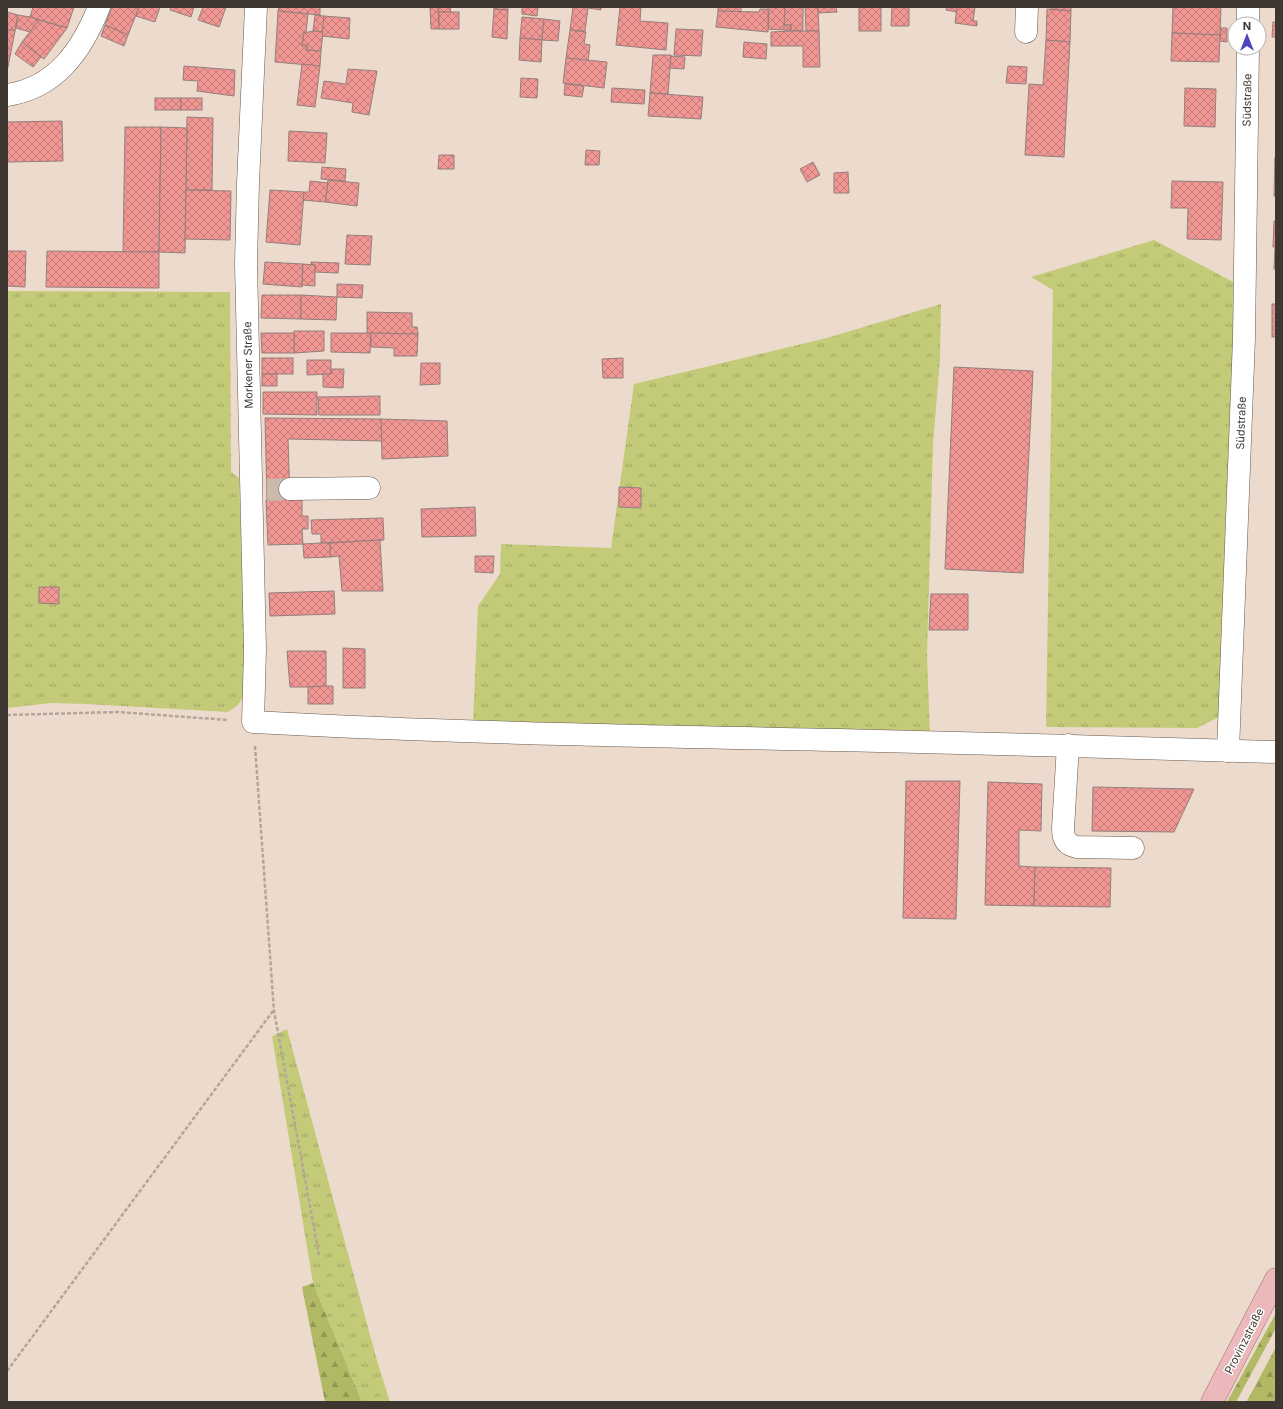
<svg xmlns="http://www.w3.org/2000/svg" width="1283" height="1409" font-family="Inter,sans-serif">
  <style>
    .grass { fill: url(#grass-tufts) }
    .forest { fill: url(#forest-firs) }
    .building { fill: url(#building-cross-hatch); stroke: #947e7d }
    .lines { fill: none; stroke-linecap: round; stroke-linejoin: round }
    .minor-tunnel { stroke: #c9baae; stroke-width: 22; stroke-dasharray: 22 11; stroke-linecap: butt }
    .minor-casing { stroke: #67584c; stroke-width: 23 }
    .major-casing { stroke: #a56e6d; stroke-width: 23 }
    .path { stroke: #b3a59a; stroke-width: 2.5; stroke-dasharray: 4 2; stroke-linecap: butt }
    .minor { stroke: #fff; stroke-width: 22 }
    .major { stroke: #ebb9bb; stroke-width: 22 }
    .labels { text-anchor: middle; stroke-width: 3; stroke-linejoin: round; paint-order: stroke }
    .street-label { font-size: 11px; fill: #3e3731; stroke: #fff }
  </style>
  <defs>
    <pattern id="grass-tufts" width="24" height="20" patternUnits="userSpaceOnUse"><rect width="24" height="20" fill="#c3cb78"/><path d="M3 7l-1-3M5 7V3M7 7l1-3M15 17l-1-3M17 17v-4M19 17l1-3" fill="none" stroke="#a0a663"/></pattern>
    <pattern id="forest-firs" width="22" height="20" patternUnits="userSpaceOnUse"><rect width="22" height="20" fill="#b1b965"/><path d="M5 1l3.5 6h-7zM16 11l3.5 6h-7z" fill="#919754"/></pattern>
    <pattern id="building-cross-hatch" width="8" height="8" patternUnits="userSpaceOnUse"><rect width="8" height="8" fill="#f09693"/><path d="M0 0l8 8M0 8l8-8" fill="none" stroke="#c47b79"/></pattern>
  </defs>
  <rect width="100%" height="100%" fill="#ecdbcd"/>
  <g class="grass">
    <polygon points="1154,240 1235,283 1233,316 1234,362 1219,717 1197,728 1046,727 1053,290 1031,277"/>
    <path d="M7,291L230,292L231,472L239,478L246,673C245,692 246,702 228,712L86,704L51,703L7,708Z"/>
    <polygon points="941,304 940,359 933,444 927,657 930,734 473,722 478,606 500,574 501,544 611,548 634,384 827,338"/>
    <polygon points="287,1029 376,1357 390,1402 362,1402 313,1283 272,1036"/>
  </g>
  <g class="forest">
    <polygon points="313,1283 362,1402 325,1402 302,1287"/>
    <polygon points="1276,1313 1276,1328 1236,1402 1227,1402"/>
    <polygon points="1276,1347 1276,1402 1247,1402 1247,1401"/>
  </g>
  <g class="building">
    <polygon points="33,7 74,7 67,28 30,17"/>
    <polygon points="112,7 139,7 128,35 105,25"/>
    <polygon points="139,7 160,7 155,22 136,16"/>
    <polygon points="171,7 194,7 191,17 170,10"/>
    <polygon points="203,7 226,7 219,27 198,20"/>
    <polygon points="279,7 320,7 320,15 278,11"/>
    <polygon points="430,7 438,7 439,29 431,29"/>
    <polygon points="438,7 450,7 451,12 439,12"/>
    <polygon points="494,7 508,7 508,10 494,9"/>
    <polygon points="522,7 538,7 537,16 522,14"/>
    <polygon points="573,7 601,7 601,10 588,8 585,31 570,30"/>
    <polygon points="620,7 641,7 640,21 668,23 666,50 616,45"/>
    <polygon points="718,7 741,7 741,12 718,11"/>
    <polygon points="769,7 785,7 784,30 768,29"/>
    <polygon points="785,7 803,7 803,30 791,31 791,25 784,25"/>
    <polygon points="805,7 818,7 819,31 806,31"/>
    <polygon points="818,7 836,7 837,12 818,13"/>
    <rect x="859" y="7" width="22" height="24"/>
    <polygon points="892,7 909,7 909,26 891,26"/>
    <polygon points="947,7 957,7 957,12 946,10"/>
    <polygon points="957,7 975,7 973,21 977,21 977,26 955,23"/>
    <polygon points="1051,7 1071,7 1071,11 1051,9"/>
    <polygon points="1173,7 1221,7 1220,35 1172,33"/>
    <polygon points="494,9 508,10 507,39 492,37"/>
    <polygon points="760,9 768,9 768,32 716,27 718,11 759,12"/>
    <polygon points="1047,9 1071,11 1070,42 1046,40"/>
    <polygon points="278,11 308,14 306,33 304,33 302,45 307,45 307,50 321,51 320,66 275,62"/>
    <polygon points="7,12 18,15 15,31 7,29"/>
    <rect x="439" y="12" width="20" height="17"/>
    <polygon points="18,15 30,17 39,20 30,32 16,28"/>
    <polygon points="315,15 324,16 323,32 313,31"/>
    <polygon points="324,16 350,18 349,39 322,36"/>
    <polygon points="522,17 544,19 542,40 520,38"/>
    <polygon points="544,19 560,21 558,41 542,40"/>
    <polygon points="39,20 67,28 44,59 22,42"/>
    <polygon points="1273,22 1276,22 1276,37 1272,37"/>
    <polygon points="105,25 128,35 124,46 101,36"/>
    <polygon points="784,25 791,25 790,31 784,30"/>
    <polygon points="1221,28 1227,28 1227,42 1220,41"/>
    <polygon points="7,29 15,31 7,72"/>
    <polygon points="676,29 703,30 701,56 674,55"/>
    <polygon points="570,30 586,32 584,44 590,45 588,61 566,58"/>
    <polygon points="313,31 323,32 321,51 307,50 307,45 302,45 304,33"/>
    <polygon points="790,31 819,31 820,67 803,67 803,46 771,46 771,32"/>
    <polygon points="1172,33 1220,35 1219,62 1171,61"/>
    <polygon points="520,38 542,40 541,62 519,60"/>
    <polygon points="1046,40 1070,42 1064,157 1025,155 1029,84 1043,85"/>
    <polygon points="22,42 41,57 33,67 15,54"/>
    <polygon points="744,42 767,44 766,59 743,57"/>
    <polygon points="653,55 671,55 668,94 650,93"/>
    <polygon points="671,56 685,57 684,69 670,68"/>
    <polygon points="566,58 607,62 604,88 563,83"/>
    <polygon points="302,64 320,66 315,107 297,105"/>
    <polygon points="184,66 235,70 234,96 197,91 198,81 183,80"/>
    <polygon points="1008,66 1027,67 1026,84 1006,83"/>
    <polygon points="348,69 377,71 369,115 352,112 353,103 321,98 324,81 346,84"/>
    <polygon points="521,78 538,79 537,98 520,97"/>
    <polygon points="565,84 584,86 582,97 564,95"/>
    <polygon points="612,88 645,90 644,104 611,102"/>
    <polygon points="1185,88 1216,89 1215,127 1184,126"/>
    <polygon points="650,93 703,97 701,119 648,116"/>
    <rect x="155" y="98" width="26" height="12"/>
    <rect x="181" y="98" width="21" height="12"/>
    <polygon points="187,117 213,118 212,190 186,190"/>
    <polygon points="62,121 63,161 7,162 7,122"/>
    <polygon points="125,127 161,127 159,252 123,252"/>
    <polygon points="161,127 187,128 185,253 159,252"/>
    <polygon points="289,131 327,133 325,163 288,161"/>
    <polygon points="586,150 600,151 599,165 585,165"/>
    <polygon points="439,155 454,155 454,169 438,169"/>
    <polygon points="1275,157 1276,157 1276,196 1274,196"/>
    <polygon points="813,162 820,175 807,182 800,169"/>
    <polygon points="322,167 346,169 345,181 321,179"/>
    <polygon points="848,172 849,193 834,193 834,173"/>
    <polygon points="328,180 359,183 357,206 325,202"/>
    <polygon points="310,181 328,183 325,202 303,200 304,192 309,192"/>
    <polygon points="1172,181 1223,182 1221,240 1187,239 1188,208 1171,208"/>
    <polygon points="186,190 231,191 230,240 185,239"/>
    <polygon points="270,190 304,192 300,245 266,242"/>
    <polygon points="1274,221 1276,221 1276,269 1274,269 1275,247 1273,247"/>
    <polygon points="347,235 372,236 370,265 345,264"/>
    <polygon points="7,251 26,251 25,287 7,286"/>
    <polygon points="47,251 159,252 159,288 46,287"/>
    <polygon points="265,262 303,264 302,287 263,284"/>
    <polygon points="311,262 339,263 338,273 315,272 315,265 311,265"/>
    <polygon points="303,264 315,265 315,286 302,285"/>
    <polygon points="337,284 363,285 362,298 337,297"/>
    <polygon points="262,295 301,295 301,319 261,318"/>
    <polygon points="301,295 337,297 336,320 301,319"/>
    <rect x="1272" y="304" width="4" height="33"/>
    <polygon points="367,312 412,313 412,327 417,327 418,334 367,333"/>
    <polygon points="294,331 324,331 324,351 294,353"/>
    <polygon points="261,333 294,333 294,353 262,353"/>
    <polygon points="331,333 371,333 370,353 331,352"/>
    <polygon points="371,333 418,334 417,356 394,356 394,348 371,347"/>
    <rect x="262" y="358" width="31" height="16"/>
    <polygon points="623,358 623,378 603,378 602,359"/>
    <polygon points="307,360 331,360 331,374 307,375"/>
    <polygon points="421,363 440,363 440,384 420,385"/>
    <polygon points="954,367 1033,371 1023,573 945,569"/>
    <polygon points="331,369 344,369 343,388 323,387 323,374 331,374"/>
    <rect x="262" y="374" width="15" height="12"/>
    <polygon points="263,392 317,392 317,415 263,414"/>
    <polygon points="380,396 380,415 319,415 318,397"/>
    <polygon points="265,418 381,419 382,441 288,439 290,499 267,499"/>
    <polygon points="381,419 447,421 448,456 382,459"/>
    <polygon points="619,487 641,488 641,508 619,507"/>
    <polygon points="302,498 302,516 308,516 308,529 302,529 303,544 268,545 266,500"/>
    <polygon points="475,507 476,536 422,537 421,509"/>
    <polygon points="383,518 384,540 321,543 321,534 312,534 311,520"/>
    <polygon points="380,540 383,591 342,591 339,556 330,557 330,543"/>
    <polygon points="321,543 330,543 330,557 304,558 303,544"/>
    <polygon points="475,556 494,556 493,573 475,572"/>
    <polygon points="39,587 59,587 59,604 39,603"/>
    <polygon points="334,591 335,614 270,616 269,593"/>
    <polygon points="931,594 968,594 968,630 929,630"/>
    <polygon points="343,648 365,649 365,688 343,688"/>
    <polygon points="287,651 326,651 326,687 290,687"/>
    <polygon points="326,686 333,686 333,704 308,704 308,687"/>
    <polygon points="906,781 960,781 956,919 903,918"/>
    <polygon points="988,782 1042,784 1041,831 1019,830 1019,866 1035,867 1034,906 985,905"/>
    <polygon points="1093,787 1194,789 1174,832 1092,831"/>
    <polygon points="1035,867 1111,868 1110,907 1034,906"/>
  </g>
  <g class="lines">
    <polyline class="minor-tunnel" points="267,490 290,489"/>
    <g class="minor-casing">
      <g id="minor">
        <path d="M256,7L248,183L246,264L255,649L253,722C448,733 644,736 839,740C985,743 1130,748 1276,752"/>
        <polyline points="1248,24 1248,7"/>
        <polyline points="1026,32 1027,7"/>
        <path d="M7,95C56,88 82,50 99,7"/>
        <polyline points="290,489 369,488"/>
        <path d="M1068,745L1063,829C1063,839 1067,845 1077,847L1133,848"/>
        <polyline points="1228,751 1244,338 1248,48"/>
      </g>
    </g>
    <g class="major-casing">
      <polyline id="major" points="1212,1402 1276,1279"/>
    </g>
    <g class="path">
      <polyline points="7,715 118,712 228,720"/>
      <polyline points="255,746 274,1011 319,1255"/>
      <polyline points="7,1371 273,1011"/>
    </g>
    <use href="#minor" class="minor"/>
    <use href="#major" class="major"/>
  </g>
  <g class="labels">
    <g class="street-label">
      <text transform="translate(1247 100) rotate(-89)" y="4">Südstraße</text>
      <text transform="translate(248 365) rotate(-91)" y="4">Morkener Straße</text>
      <text transform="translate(1241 423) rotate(-88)" y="4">Südstraße</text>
      <text transform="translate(1244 1341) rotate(-63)" y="4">Provinzstraße</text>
    </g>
  </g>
  <rect width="1283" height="1409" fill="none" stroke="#3e3731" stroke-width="16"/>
  <g transform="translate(1247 36)"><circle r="19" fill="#ffffff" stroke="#b2afad"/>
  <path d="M0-3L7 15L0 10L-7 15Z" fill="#4e45bc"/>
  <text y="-6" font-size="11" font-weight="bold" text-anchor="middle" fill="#3e3731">N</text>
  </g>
</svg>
